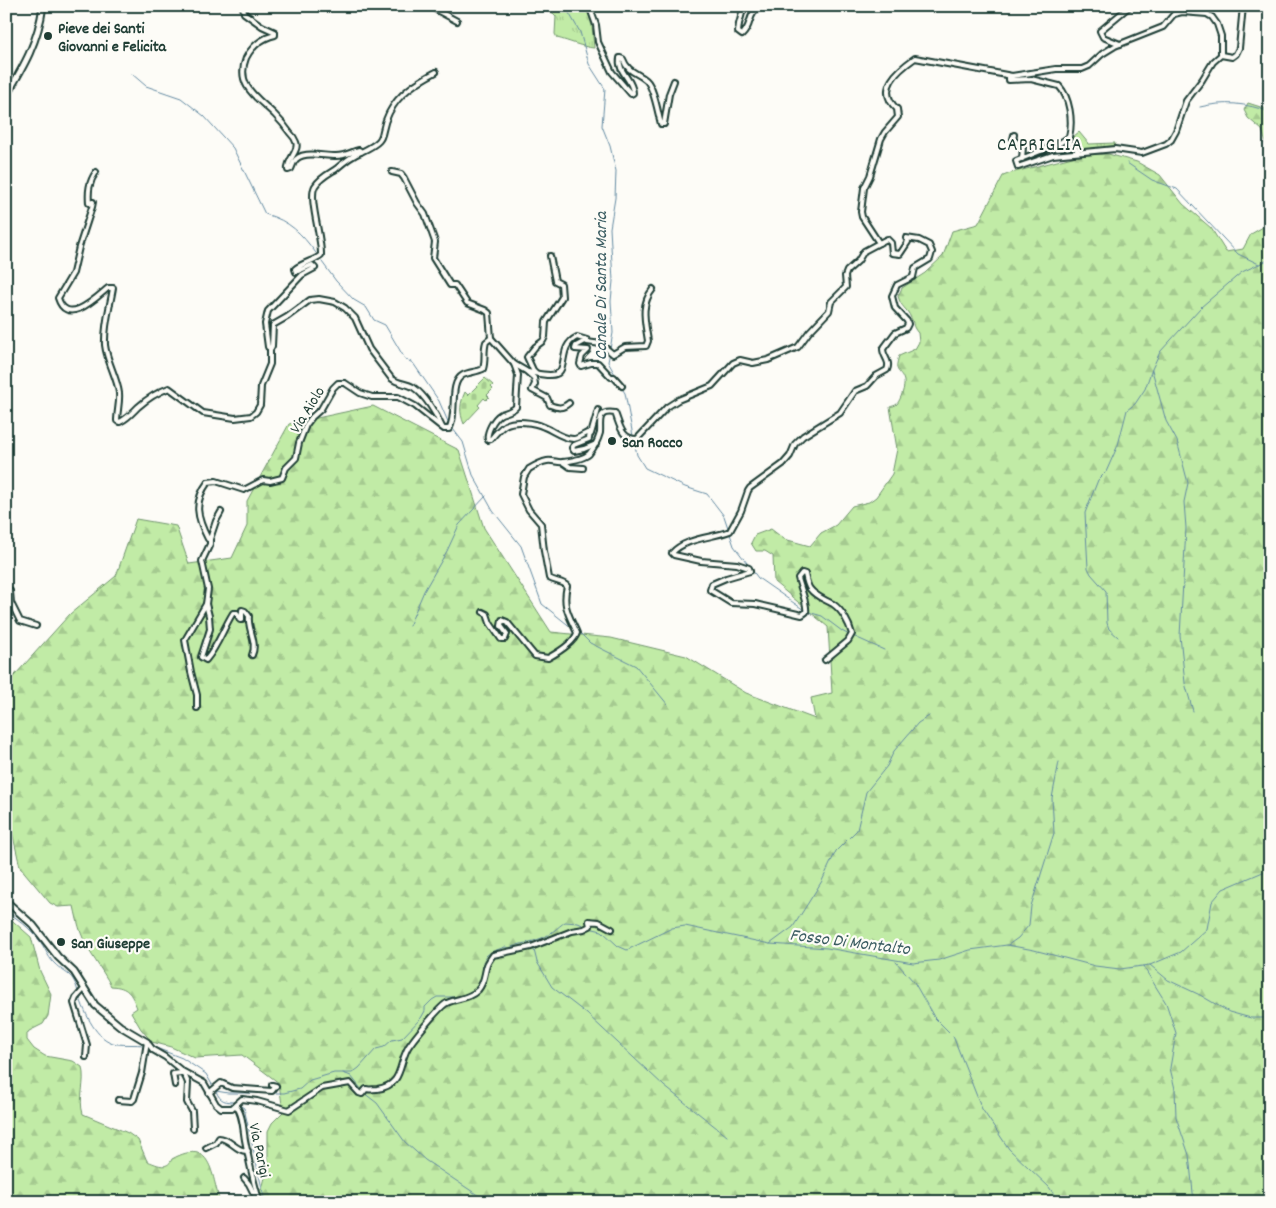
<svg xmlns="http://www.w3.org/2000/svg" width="1276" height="1208" font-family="Dekko,sans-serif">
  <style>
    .grass { fill: url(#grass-tufts); stroke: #70946d }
    .forest { fill: url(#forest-firs); stroke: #70946d }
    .cemetery { fill: url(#cemetery-stones); stroke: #70946d }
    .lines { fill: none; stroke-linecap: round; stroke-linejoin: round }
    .stream { stroke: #638aa2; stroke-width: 1 }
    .street-casing { stroke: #1f3d34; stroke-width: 8 }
    .secondary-casing { stroke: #1f3d34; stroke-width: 9 }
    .street { stroke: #fdfcf7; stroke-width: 4 }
    .secondary { stroke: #fdfcf7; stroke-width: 5 }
    .poi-dot { fill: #1f3d34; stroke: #fdfcf7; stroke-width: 2 }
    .labels { text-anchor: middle; stroke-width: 4.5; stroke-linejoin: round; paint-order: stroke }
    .poi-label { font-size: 16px; font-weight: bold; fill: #1f3d34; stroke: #fdfcf7; text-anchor: start }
    .street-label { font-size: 16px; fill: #1f3d34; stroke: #fdfcf7 }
    .water-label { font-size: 18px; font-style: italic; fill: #3b5d62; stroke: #fdfcf7 }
    .quarter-label { font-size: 19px; letter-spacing: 1px; fill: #1f3d34; stroke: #fdfcf7 }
  </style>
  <defs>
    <pattern id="grass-tufts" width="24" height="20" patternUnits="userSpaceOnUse" patternTransform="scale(1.25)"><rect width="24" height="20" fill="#c1eba6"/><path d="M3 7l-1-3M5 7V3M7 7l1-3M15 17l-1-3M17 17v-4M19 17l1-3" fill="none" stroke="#a5ca90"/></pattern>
    <pattern id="forest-firs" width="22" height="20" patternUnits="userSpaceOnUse" patternTransform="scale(1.25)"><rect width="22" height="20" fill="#c1eba6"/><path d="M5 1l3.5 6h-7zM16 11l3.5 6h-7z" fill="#a5ca90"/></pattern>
    <pattern id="cemetery-stones" width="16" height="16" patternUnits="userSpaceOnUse" patternTransform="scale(1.25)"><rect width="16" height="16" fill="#c1eba6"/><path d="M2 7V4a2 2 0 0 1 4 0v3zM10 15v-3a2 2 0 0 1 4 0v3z" fill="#a5ca90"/></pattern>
  </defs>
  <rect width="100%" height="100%" fill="#fdfcf7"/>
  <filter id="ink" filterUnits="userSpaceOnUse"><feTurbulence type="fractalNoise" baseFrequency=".02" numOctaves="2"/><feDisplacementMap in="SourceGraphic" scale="10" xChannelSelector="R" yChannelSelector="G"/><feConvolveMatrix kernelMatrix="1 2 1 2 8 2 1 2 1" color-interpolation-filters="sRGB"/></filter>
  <g filter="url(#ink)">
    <g class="grass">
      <path d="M545,6H586L592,26L594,48C582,47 569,41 557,38L555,34L556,16L553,13L545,10Z"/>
      <polygon points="1079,132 1089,144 1115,143 1113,148 1080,151 1069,140"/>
    </g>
    <g class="forest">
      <polygon points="1248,103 1270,110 1270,157 1262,130 1248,118 1244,110"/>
      <path d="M1108,154L1137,162L1160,175L1183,204L1211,228L1226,252L1243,249L1251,234L1270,223V1202H241L262,1189L268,1166V1131L272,1123L283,1112L279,1083L242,1055L195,1058L171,1047L152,1042L141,1029L131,1012L137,1008C131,993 128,987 111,986C102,968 88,953 81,933C78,925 76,915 74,906L58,907L50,903L20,867L6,805V685L70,614L116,576L136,519L176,526L189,564L232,558L247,526V501L289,424L373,406L459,450L484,528L551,632L611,638L686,656L746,693L815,719L811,698L832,693L828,627L774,582L773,556L765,551H756L751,543L755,535L771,529L784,539L810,546L821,533L836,525L852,506L869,502L876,497L892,474L897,449L890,407C892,406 895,406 897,404C901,399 905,387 904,381C901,369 893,374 899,356L915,349L919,342L918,333C911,325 915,325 911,318C907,308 901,308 898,296L902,288L925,273L943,256L952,231L978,224L1003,176L1011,173L1080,155Z"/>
      <path d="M6,915L31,937L40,971L51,994L48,1016L43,1024L29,1031L27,1034V1040L34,1049L45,1056L73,1061L82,1067C86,1083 78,1098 83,1114L128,1133L138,1140L147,1161C156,1164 167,1171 172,1159C212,1137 211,1174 220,1202H6Z"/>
    </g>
    <path class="cemetery" d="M485,378L493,385L491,387L493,389L487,395L489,397L486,400L484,398L478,405L480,407L464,424C459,412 460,403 465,392L468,395Z"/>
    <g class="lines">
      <g class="stream">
        <polyline points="565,6 580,32 589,64 605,89 602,126 610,146 616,171 615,198 610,228 613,281 611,301 613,333 610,349"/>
        <path d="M132,74L146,86L181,98L204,116L233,148L265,214C290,221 301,233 316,253"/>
        <path d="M1200,107C1225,101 1245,103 1270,112"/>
        <polyline points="1127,163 1152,180 1177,189 1238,254 1259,264"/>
        <polyline points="322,262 336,281 354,300 366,307 374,320 385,325 405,359 413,363 439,401 449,424"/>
        <polyline points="610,352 608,362 616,376"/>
        <polyline points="1152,370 1166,421 1177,441 1188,483 1184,502 1186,528 1180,636 1185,683 1193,711"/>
        <polyline points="621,387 625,393 633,436"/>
        <polyline points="453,429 463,442 473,475 493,511 521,546 542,604 572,628"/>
        <polyline points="634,440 637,455 645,468 685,487 707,494 724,516 734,546 750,567"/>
        <polyline points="752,570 758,578 804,610"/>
        <polyline points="808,612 822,616 842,631 849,635"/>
        <polyline points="409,626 424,591 447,551 459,525 486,496"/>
        <polyline points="578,631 590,643 636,666 668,705"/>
        <polyline points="853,636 884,650"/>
        <polyline points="1118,637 1109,629 1107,623 1106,591 1091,574 1088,568 1085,513 1098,480 1106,472 1118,445 1127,410 1135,404 1145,389 1152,369 1160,352 1201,307 1242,272 1270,259"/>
        <path d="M6,911C17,918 31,929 39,940C45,947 47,956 54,963C67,976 73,972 78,992"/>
        <polyline points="589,928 602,931 618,946 627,950 672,928 685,926 770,944 827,948 913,963 939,960 970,950 1007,945 1034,950 1095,966 1120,969 1150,965 1181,952 1207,929 1212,902 1223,889 1270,869"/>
        <polyline points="532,942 537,962 552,987 587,1014 664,1086 727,1136"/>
        <polyline points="770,944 793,927 822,881 836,851 857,830 866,792 887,766 894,751 918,723 929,716"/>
        <polyline points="1008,945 1018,938 1029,925 1031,906 1054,833 1052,798 1059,762"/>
        <polyline points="896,962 914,982 934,1017 953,1036 982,1109 1009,1149 1049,1187 1059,1202"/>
        <polyline points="1150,965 1168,980 1200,995 1229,1012 1251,1018 1270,1018"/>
        <polyline points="1143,966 1166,1003 1176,1033 1170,1068 1175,1089 1176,1117 1189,1155 1194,1202"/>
        <path d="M79,996C86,1014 95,1040 117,1044C126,1045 135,1044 144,1045"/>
        <polyline points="151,1046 182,1058 206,1074 214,1088"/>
        <polyline points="343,1073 351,1076 362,1090"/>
        <path d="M216,1091L228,1093H284L300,1089L310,1080L334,1073H352L359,1068L376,1049L384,1047L392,1040L402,1038L421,1018L425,1011V1007L432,1000L437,997H460L475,989L482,978L483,962L486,956L491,952L505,947L509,948C519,943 531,943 542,938C550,935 558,927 565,922L578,923L585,926"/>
        <path d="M216,1091C220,1102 226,1102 236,1102"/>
        <polyline points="364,1093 377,1103 405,1142 425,1160 488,1202"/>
        <polyline points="239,1105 244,1108 265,1202"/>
      </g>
      <g class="street-casing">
        <g id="street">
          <path d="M243,6L244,13L262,26L275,32V35C263,38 252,46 246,58C235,86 258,98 275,115C280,120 285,126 290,133C292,135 295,139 296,142C300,151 286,160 288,170L291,169C292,167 293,164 294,162C301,149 325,157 336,156C345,156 351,152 359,150L361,152C351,156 344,162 336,169C328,174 320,178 315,186C308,198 322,238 321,255C316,260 302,263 295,269L296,272L312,265L315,268L302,275L268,311L265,324L268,347L271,348L272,346L273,325L287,317L310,300L319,299L335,302L345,308L355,318L369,349L391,378C398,384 406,383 413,387C425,395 437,415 442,427"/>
          <polyline points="429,6 457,21"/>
          <path d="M592,6L591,11L596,25L598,42L612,72L631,94L633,93C633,79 617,72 620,58L623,59C628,73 637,72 646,80C654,87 658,114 661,124H664L669,94L674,81"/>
          <path d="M744,6L739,24L738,32L742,35C754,24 745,13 764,6"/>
          <polyline points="1120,44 1103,37 1100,31 1130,6"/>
          <polyline points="1221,55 1232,57 1236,54 1239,48 1243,6"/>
          <path d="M1012,76L1009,77V80L1031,79L1059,86C1070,98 1073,121 1069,137"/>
          <polyline points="1014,135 1013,139 1023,147 1022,159"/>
          <polyline points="1069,137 1058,144 1016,161 1018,167 1053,155 1115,149 1142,153 1166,144 1171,140 1176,131 1186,101 1202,80 1213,62 1221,55"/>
          <polyline points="1069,137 1068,140 1079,152"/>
          <path d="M361,152C391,138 377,136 389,113C399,93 417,82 436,72"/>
          <path d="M96,172C89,182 88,191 89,203L93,202L92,207L79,247L73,273L58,298C67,327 96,298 108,288H113C110,307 104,325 105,345C107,362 117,377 119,393C120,402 117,412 117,421L120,422C128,418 132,413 138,407C147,399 158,392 169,388L203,413L235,418L251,416L256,412L260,405L261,386L270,364V349"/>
          <polyline points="392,172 401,174 404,178 417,203 425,214 435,242 433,258 450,285 455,285 467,303 485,310 489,313 491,338"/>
          <path d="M587,342L601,344L613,354L625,347L646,346L648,341C645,321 640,305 653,289"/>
          <path d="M514,364L518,375L516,407C512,411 507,412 501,414C494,418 486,432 488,440L491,439C495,434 499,429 505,425C515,420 534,422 544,427C554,431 561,438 573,439C580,439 584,433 590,432L589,439L574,445L572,448L574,451L584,449L596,444"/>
          <path d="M528,372C536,373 549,377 556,374C568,370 558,346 577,337L587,340L576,346L575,349L588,350L582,356L580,364L581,366L591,363H598L611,377H614L622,386"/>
          <polyline points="536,373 533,370 527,357 535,347 543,341 545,337 546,322 562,297 561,284 555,281 550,256"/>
          <polyline points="591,434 598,410"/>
          <polyline points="563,462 570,467 583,468"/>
          <path d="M221,512L216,521L210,539H208C197,518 193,502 208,482L216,481L244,490L263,480L270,481L282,478L286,468L296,458L299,443L306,425L312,417L321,409L333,388L338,383H345L360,393L372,397H398L415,406L444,429H449C458,415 448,383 463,375C469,372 477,372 483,369C486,360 483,351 486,342L491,338L514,364L526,371L534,378L535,384L532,390L547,398L550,405C558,408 562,409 569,403"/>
          <path d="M210,539V544L202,561L208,589L206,604L209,616L210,629L201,657L206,660C218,646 223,629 233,613H237L240,620H242V610L245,611L249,616C247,629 258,642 252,655"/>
          <polyline points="6,586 10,591 11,603 20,621 36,626"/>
          <path d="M483,612L487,614L490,623L501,639H505L507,634L501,626L502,620L507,622L535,656L548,658C557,653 574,643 577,633C569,615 562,606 567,586C563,581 555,582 549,578L544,551L541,524L529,510L521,494L524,477L529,469C534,466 541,462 547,461C553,460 558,463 563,462C570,461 584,459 589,454C594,448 598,440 600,433C601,422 596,410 615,413C620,425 621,439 637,439L667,407L678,400L712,386L733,363L740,360L753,363L768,360L798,347L809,332L829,311L831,302L846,287L845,276L847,271L858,261L864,251L879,243L862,217L861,212L864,188L870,176L881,139L885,132L898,117L897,109C875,89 898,70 915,58L1012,76L1056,69H1082L1089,66L1102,54L1115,46L1163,27L1174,14L1182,12L1207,14L1212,17L1217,24L1221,36V55"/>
          <path d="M825,660L848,641L852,634C849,623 842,610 833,604C824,599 816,597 810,589C807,585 806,579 805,574L802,573L798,578C800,587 808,605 806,612L802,615L755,604L731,603L710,590L712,584L726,578L750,571L749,568L737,564L701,561L674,555L672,553C685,538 712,538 730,531L741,511L748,491L750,488L783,464L790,456L795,444L803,436L840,413L855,391L867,386L876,376L887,370C891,361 883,357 883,349L895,333L906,328L908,324L907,321L895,308L892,296L897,285L913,277L915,268L930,259L932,252L929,245L919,240L906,238L908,242L900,254L892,253L891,243L887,239L879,243"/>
          <polyline points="197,708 197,695 191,672 185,640 206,604"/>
          <polyline points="84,989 76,998 74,1003 87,1045 86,1057"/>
          <path d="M147,1042L153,1050L165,1057L182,1071L204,1083L216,1104L221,1108H232L242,1099L257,1101L289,1110L322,1088L350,1083L359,1093L362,1094L366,1089C370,1090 373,1089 377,1089C406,1085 397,1060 411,1043C416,1036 441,1005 447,1003C458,998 469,999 478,990C485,982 484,974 487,965C488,962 491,958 493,955L531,947L572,931L584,929L590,926L589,921L599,922L612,929"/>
          <polyline points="181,1073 185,1076 188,1083 187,1102 192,1111 193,1128"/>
          <polyline points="175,1085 173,1074 181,1073"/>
          <polyline points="209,1093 221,1083 232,1088 272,1091 276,1086 272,1085"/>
          <polyline points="118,1100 132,1101 134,1099 142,1073 147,1042"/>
          <path d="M236,1106C243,1114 243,1129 245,1140C249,1160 253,1183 260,1202"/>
          <path d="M206,1148L216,1143L219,1138C230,1138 236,1152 248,1151"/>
          <polyline points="244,1178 249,1184 257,1200 259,1200"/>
        </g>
      </g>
      <g class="secondary-casing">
        <g id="secondary">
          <path d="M6,96C24,66 38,42 43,6"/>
          <polyline points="6,901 33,925 58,957 74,972 95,1005 120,1026 147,1042"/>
        </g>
      </g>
      <use href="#street" class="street"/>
      <use href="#secondary" class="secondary"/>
    </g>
  </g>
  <g class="poi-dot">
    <circle cx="48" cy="36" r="5"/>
    <circle cx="612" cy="441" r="5"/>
    <circle cx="61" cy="942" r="5"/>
  </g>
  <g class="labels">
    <g class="poi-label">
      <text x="58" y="33">Pieve dei Santi<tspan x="58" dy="18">Giovanni e Felicita</tspan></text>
      <text x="622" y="447">San Rocco</text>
      <text x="71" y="948">San Giuseppe</text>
    </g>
    <g class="street-label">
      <text transform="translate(306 409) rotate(-58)" y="6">Via Aiolo</text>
      <text transform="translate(261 1150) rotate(78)" y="6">Via Parigi</text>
    </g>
    <g class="water-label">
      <text transform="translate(600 286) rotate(-90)" y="6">Canale Di Santa Maria</text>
      <text transform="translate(850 941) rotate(7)" y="6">Fosso Di Montalto</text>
    </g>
    <g class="quarter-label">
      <text x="1040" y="150">CAPRIGLIA</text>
    </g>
  </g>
  <rect width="1276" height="1208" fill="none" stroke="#fdfcf7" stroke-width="25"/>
  <rect x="12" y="12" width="1251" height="1183" fill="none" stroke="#1f3d34" stroke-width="2" filter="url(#ink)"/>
</svg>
